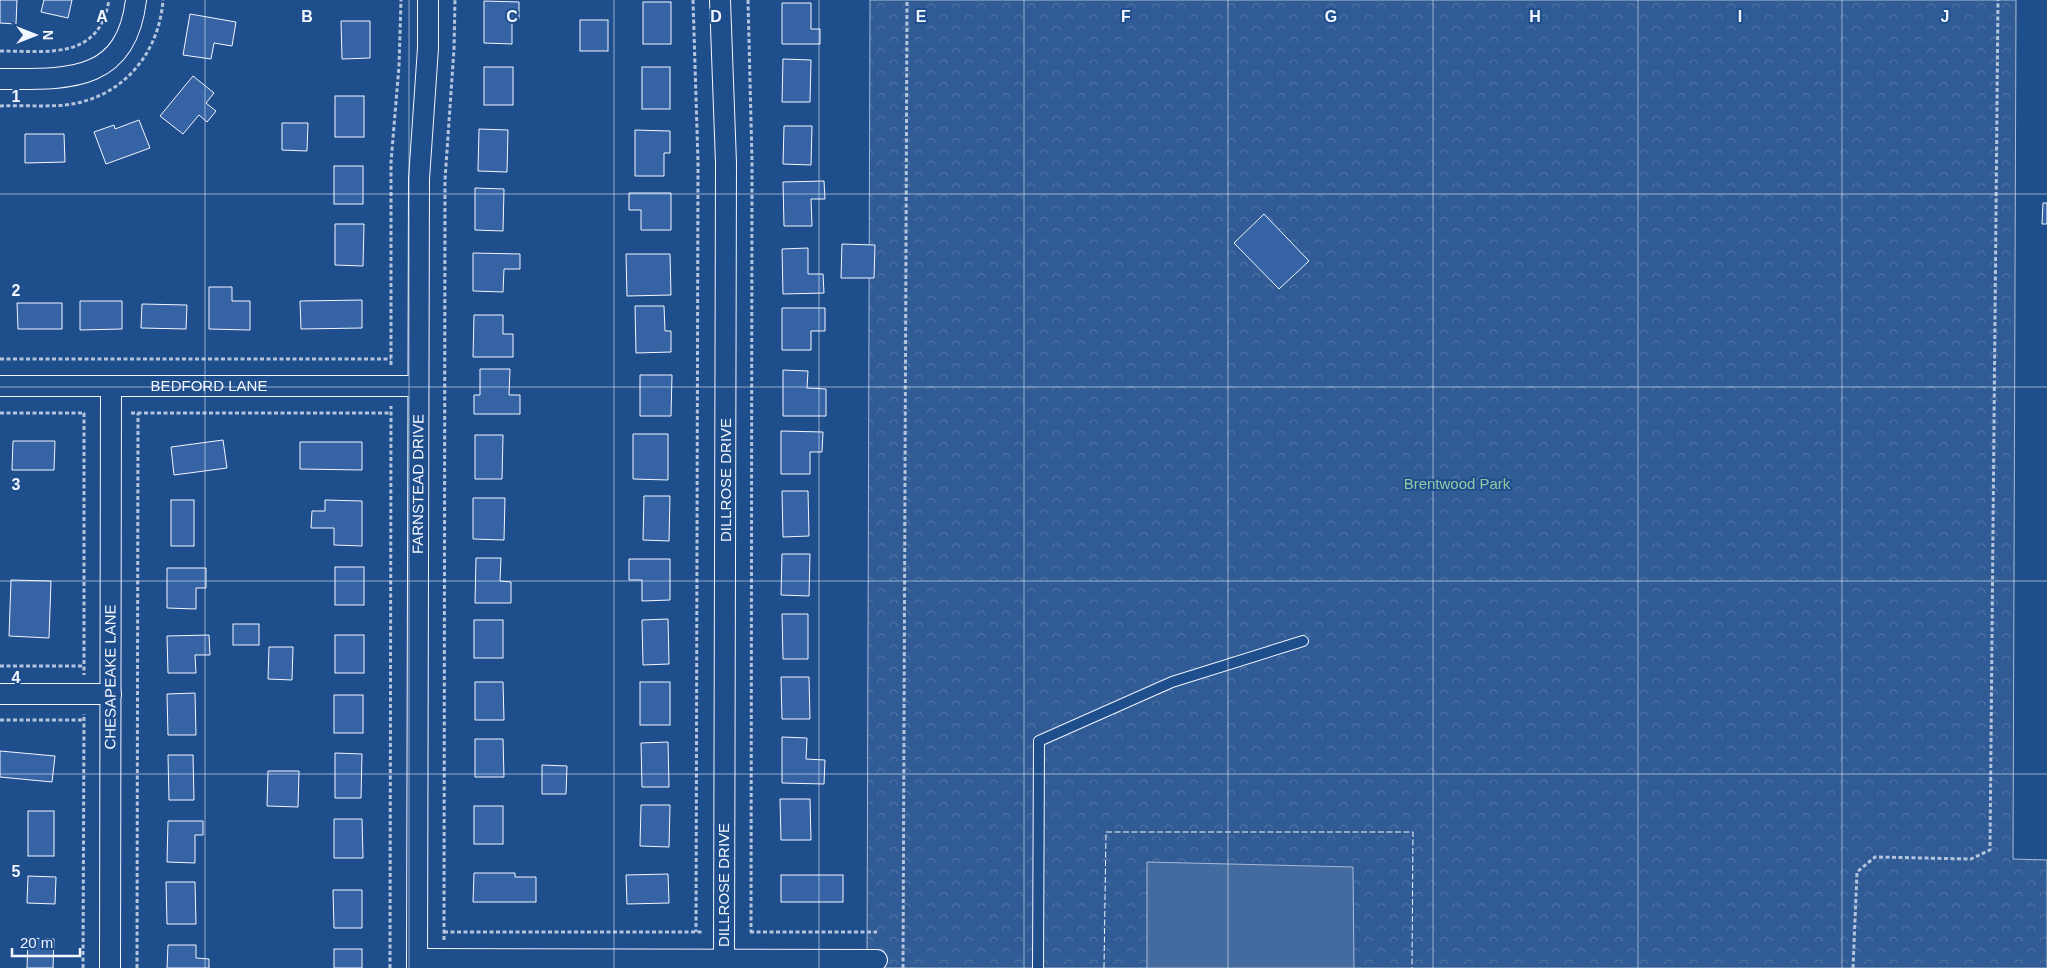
<svg xmlns="http://www.w3.org/2000/svg" width="2047" height="968" font-family="Helvetica,sans-serif">
  <style>
    .park { fill: url(#park-crowns); stroke: #a8bbd7 }
    .water { fill: #446ba0; stroke: #a8bbd7 }
    .building { fill: #3563a3; stroke: #f2f6ff }
    .lines { fill: none; stroke-linecap: round; stroke-linejoin: round }
    .lane-casing { stroke: #f2f6ff; stroke-width: 12 }
    .street-casing { stroke: #f2f6ff; stroke-width: 22 }
    .path { stroke: #b3c4dc; stroke-width: 3; stroke-dasharray: 4 2.5; stroke-linecap: butt }
    .lane { stroke: #1f4e8c; stroke-width: 10 }
    .street { stroke: #1f4e8c; stroke-width: 20 }
    .fence { stroke: #f2f6ff; stroke-width: 1; stroke-dasharray: 6 2.5; stroke-linecap: butt }
    .grid { fill: none; stroke: #f2f6ff; stroke-width: 1; stroke-opacity: 0.55 }
    .labels { text-anchor: middle; stroke-width: 4; stroke-linejoin: round; paint-order: stroke }
    .street-label { font-size: 15px; fill: #f2f6ff; stroke: #1f4e8c }
    .park-label { font-size: 15px; fill: #97c8a6; stroke: #1f4e8c }
    .grid-label { font-size: 16px; text-anchor: middle; font-weight: bold; fill: #f2f6ff; stroke: #1f4e8c; stroke-width: 4; stroke-linejoin: round; paint-order: stroke }
  </style>
  <defs>
    <pattern id="park-crowns" width="20" height="18" patternUnits="userSpaceOnUse" patternTransform="scale(1.25)"><rect width="20" height="18" fill="#305b95"/><path d="M2 6a3 3 0 1 1 6 0M12 15a3 3 0 1 1 6 0" fill="none" stroke="#4e73a5"/></pattern>
  </defs>
  <rect width="100%" height="100%" fill="#1f4e8c"/>
  <polygon class="park" points="870,0 2016,0 2013,859 2047,860 2047,968 867,968"/>
  <polygon class="water" points="1147,862 1353,867 1354,968 1147,968"/>
  <g class="building">
    <polygon points="0,0 17,0 16,24 0,23"/>
    <polygon points="44,0 72,0 68,18 41,12"/>
    <polygon points="484,1 519,2 519,19 512,19 512,44 484,43"/>
    <rect x="643" y="2" width="28" height="42"/>
    <polygon points="782,3 811,3 811,29 820,29 820,44 782,44"/>
    <polygon points="190,14 236,22 232,46 214,43 211,59 183,55"/>
    <rect x="580" y="20" width="28" height="31"/>
    <polygon points="341,21 370,21 370,58 342,59"/>
    <polygon points="783,59 811,60 810,102 782,102"/>
    <rect x="484" y="67" width="29" height="38"/>
    <rect x="642" y="67" width="28" height="42"/>
    <polygon points="193,76 214,93 206,103 216,111 207,122 199,115 183,134 160,116"/>
    <rect x="335" y="96" width="29" height="41"/>
    <polygon points="139,120 150,148 106,164 94,132 114,125 115,129"/>
    <polygon points="282,123 308,123 307,151 282,150"/>
    <polygon points="784,126 812,126 811,165 783,164"/>
    <polygon points="479,129 508,130 507,172 478,171"/>
    <polygon points="635,130 670,131 670,153 664,153 664,176 635,176"/>
    <polygon points="25,134 64,134 65,162 25,163"/>
    <rect x="334" y="166" width="29" height="38"/>
    <polygon points="824,181 825,199 811,199 812,226 784,226 783,182"/>
    <polygon points="475,188 504,189 503,231 475,230"/>
    <polygon points="629,193 671,193 671,230 641,230 641,210 629,210"/>
    <polygon points="2043,203 2047,203 2047,224 2042,224"/>
    <polygon points="1264,214 1309,261 1279,289 1234,243"/>
    <polygon points="335,224 364,224 363,266 335,265"/>
    <polygon points="842,244 875,245 874,278 841,278"/>
    <polygon points="808,248 808,274 823,274 824,293 783,294 782,249"/>
    <polygon points="473,253 520,254 520,269 504,269 503,292 473,291"/>
    <polygon points="626,254 670,254 671,295 627,296"/>
    <polygon points="209,287 232,287 232,301 250,301 250,330 209,329"/>
    <polygon points="362,300 362,328 301,329 300,301"/>
    <polygon points="80,301 122,301 122,329 80,330"/>
    <polygon points="17,303 62,303 62,329 18,329"/>
    <polygon points="142,304 187,305 186,329 141,328"/>
    <polygon points="635,306 664,306 665,331 671,331 671,352 636,353"/>
    <polygon points="782,308 825,308 825,331 811,331 811,350 782,350"/>
    <polygon points="474,315 503,315 503,334 513,334 513,357 473,357"/>
    <polygon points="480,369 510,369 509,395 520,395 520,414 474,414 474,395 480,395"/>
    <polygon points="783,370 808,371 807,388 826,389 826,416 783,416"/>
    <polygon points="640,375 672,375 671,416 640,416"/>
    <polygon points="781,431 823,432 822,452 810,452 810,474 781,474"/>
    <polygon points="633,434 668,434 668,480 633,479"/>
    <polygon points="475,435 503,435 502,479 475,479"/>
    <polygon points="223,440 227,468 174,475 171,447"/>
    <polygon points="13,441 55,441 54,470 12,470"/>
    <polygon points="300,442 362,442 362,470 300,469"/>
    <polygon points="782,491 808,491 809,536 783,537"/>
    <polygon points="644,496 670,496 669,541 643,540"/>
    <polygon points="473,498 505,498 504,540 473,539"/>
    <rect x="171" y="500" width="23" height="46"/>
    <polygon points="325,500 362,501 362,546 334,545 334,528 311,528 312,511 325,511"/>
    <polygon points="782,554 810,554 809,596 781,595"/>
    <polygon points="476,558 501,558 500,581 511,582 511,603 475,603"/>
    <polygon points="629,559 670,559 670,600 642,601 642,580 629,580"/>
    <rect x="335" y="567" width="29" height="38"/>
    <polygon points="167,568 206,568 206,588 196,588 196,609 167,608"/>
    <polygon points="11,580 51,581 49,638 9,636"/>
    <polygon points="782,614 808,614 808,659 783,659"/>
    <polygon points="668,619 669,664 643,665 642,620"/>
    <rect x="474" y="620" width="29" height="38"/>
    <rect x="233" y="624" width="26" height="21"/>
    <polygon points="209,635 210,655 195,655 196,673 168,673 167,636"/>
    <rect x="335" y="635" width="29" height="38"/>
    <polygon points="269,647 293,647 292,680 268,679"/>
    <polygon points="781,677 809,677 810,719 782,719"/>
    <polygon points="475,682 503,682 504,720 475,720"/>
    <rect x="640" y="682" width="30" height="43"/>
    <polygon points="195,693 196,735 168,735 167,694"/>
    <rect x="334" y="695" width="29" height="38"/>
    <polygon points="782,737 807,738 806,759 825,760 824,784 782,783"/>
    <polygon points="475,739 503,739 504,777 475,777"/>
    <polygon points="668,742 669,787 642,787 641,743"/>
    <polygon points="0,751 55,756 52,782 0,777"/>
    <polygon points="335,753 362,754 361,798 335,798"/>
    <polygon points="168,755 193,755 194,800 169,800"/>
    <polygon points="542,765 567,766 566,794 542,794"/>
    <polygon points="268,771 299,771 298,807 267,806"/>
    <polygon points="780,799 810,799 811,840 781,840"/>
    <polygon points="641,805 670,805 669,847 640,846"/>
    <rect x="474" y="806" width="29" height="38"/>
    <rect x="28" y="811" width="26" height="45"/>
    <polygon points="334,819 362,819 363,858 334,858"/>
    <polygon points="168,821 203,821 203,835 195,835 195,863 167,862"/>
    <polygon points="474,873 515,873 515,877 536,877 536,902 473,902"/>
    <polygon points="668,874 669,903 627,904 626,875"/>
    <rect x="781" y="875" width="62" height="27"/>
    <polygon points="28,876 56,877 55,904 27,903"/>
    <polygon points="166,882 195,882 196,924 167,924"/>
    <polygon points="333,890 362,890 362,928 334,928"/>
    <polygon points="28,938 54,939 53,968 27,968"/>
    <polygon points="168,945 196,945 196,958 209,959 209,968 167,968"/>
    <rect x="334" y="949" width="28" height="19"/>
  </g>
  <g class="lines">
    <g class="lane-casing">
      <polyline id="lane" points="1038,968 1039,741 1172,682 1303,641"/>
    </g>
    <g class="street-casing">
      <g id="street">
        <polyline points="720,0 726,163 724,959"/>
        <path d="M0,79C66,79 126,84 136,0"/>
        <path id="s1" d="M0,386H418"/>
        <polyline points="0,694 111,694"/>
        <polyline points="417,959 877,960"/>
        <path id="s2" d="M110,968L111,386"/>
        <path id="s3" d="M417,968L419,179L428,48V0"/>
      </g>
    </g>
    <g class="path">
      <polyline points="693,0 698,162 696,932"/>
      <polyline points="748,0 752,161 751,932"/>
      <path d="M0,51C47,51 99,61 109,0"/>
      <path d="M0,106C21,105 44,107 65,105C121,99 159,55 163,0"/>
      <polyline points="0,359 391,359"/>
      <polyline points="391,365 391,162 399,66 401,0"/>
      <polyline points="0,413 85,413"/>
      <polyline points="84,413 84,675"/>
      <polyline points="131,413 391,413"/>
      <polyline points="0,666 84,666"/>
      <polyline points="0,720 84,720"/>
      <polyline points="444,932 704,932"/>
      <polyline points="750,932 877,932"/>
      <polyline points="444,940 445,180 454,49 455,0"/>
      <polyline points="83,968 84,714"/>
      <polyline points="137,968 138,413"/>
      <polyline points="390,968 391,406"/>
      <polyline points="903,968 907,0"/>
      <polyline points="1853,968 1857,872 1875,857 1971,859 1990,850 1998,0"/>
    </g>
    <use href="#lane" class="lane"/>
    <use href="#street" class="street"/>
    <polyline class="fence" points="1104,968 1106,832 1413,832 1412,968"/>
  </g>
  <path class="grid" d="M205,0V968M409,0V968M614,0V968M819,0V968M1024,0V968M1228,0V968M1433,0V968M1638,0V968M1842,0V968M0,194H2047M0,387H2047M0,581H2047M0,774H2047"/>
  <g class="labels">
    <g class="street-label">
      <text dy="5" stroke="none"><textPath href="#s1" startOffset="209">BEDFORD LANE</textPath></text>
      <text transform="translate(726 480) rotate(-90)" y="5">DILLROSE DRIVE</text>
      <text dy="5" stroke="none"><textPath href="#s3" startOffset="484">FARNSTEAD DRIVE</textPath></text>
      <text dy="5" stroke="none"><textPath href="#s2" startOffset="291">CHESAPEAKE LANE</textPath></text>
      <text transform="translate(724 885) rotate(-90)" y="5">DILLROSE DRIVE</text>
    </g>
    <g class="park-label">
      <text x="1457" y="489">Brentwood Park</text>
    </g>
  </g>
  <g class="grid-label">
    <text x="102" y="22">A</text>
    <text x="307" y="22">B</text>
    <text x="512" y="22">C</text>
    <text x="716" y="22">D</text>
    <text x="921" y="22">E</text>
    <text x="1126" y="22">F</text>
    <text x="1331" y="22">G</text>
    <text x="1535" y="22">H</text>
    <text x="1740" y="22">I</text>
    <text x="1945" y="22">J</text>
    <text x="16" y="102">1</text>
    <text x="16" y="296">2</text>
    <text x="16" y="490">3</text>
    <text x="16" y="683">4</text>
    <text x="16" y="877">5</text>
  </g>
  <g transform="translate(35 35) rotate(90)" stroke="#1f4e8c" stroke-width="4" paint-order="stroke">
  <path d="M0-4L9 19L0 12L-9 19Z" fill="#f2f6ff"/>
  <text y="-8" font-size="14" font-weight="bold" text-anchor="middle" fill="#f2f6ff">N</text>
  </g>
  <path d="M12 948v8h68v-8" fill="none" stroke="#f2f6ff" stroke-width="2.5"/>
  <text x="20" y="948" font-size="15" fill="#f2f6ff" stroke="#1f4e8c" stroke-width="4" paint-order="stroke">20 m</text>
</svg>
